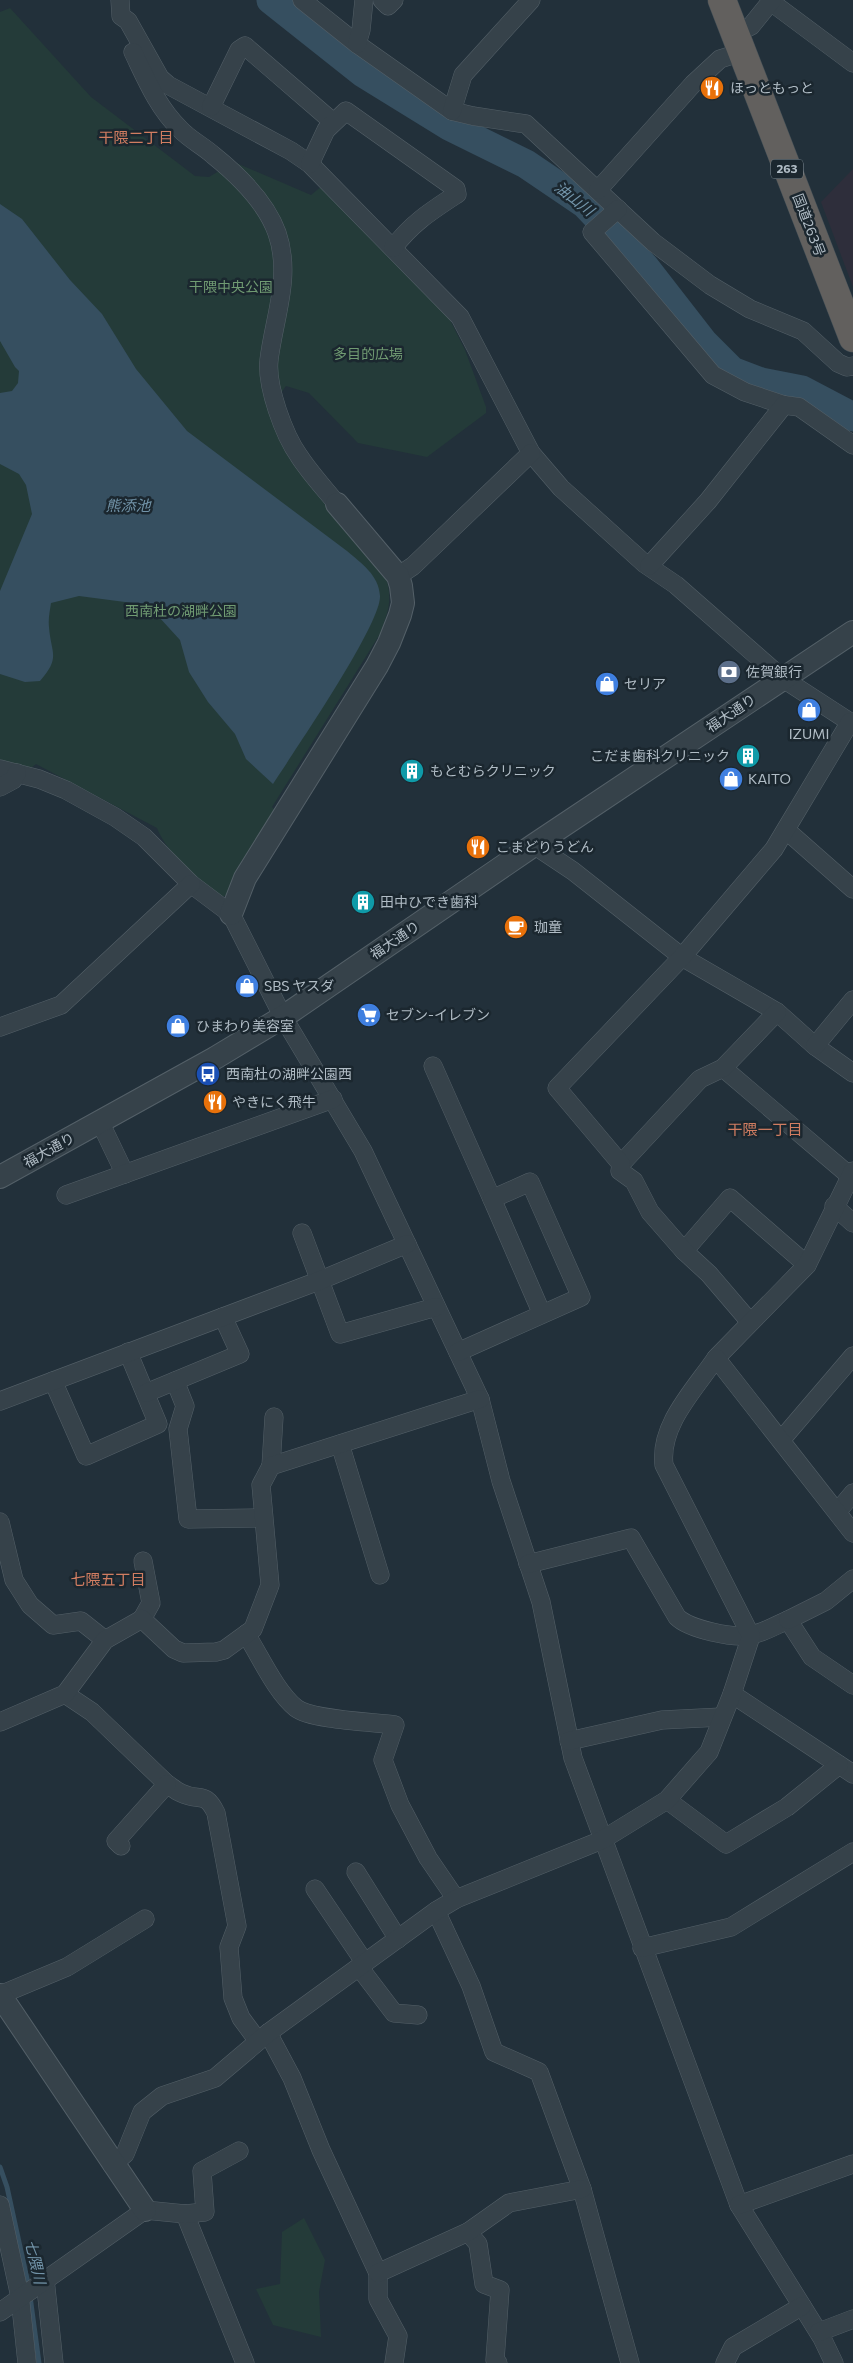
<svg xmlns="http://www.w3.org/2000/svg" width="853" height="2363" font-family="Commissioner,'Noto Sans JP',sans-serif">
  <style>
    .medical { fill: #2e2e3b }
    .green { fill: #243b39 }
    .water { fill: #364f60 }
    .lines { fill: none; stroke-linecap: round; stroke-linejoin: round }
    .stream { stroke: #364f60; stroke-width: 5 }
    .river { stroke: #364f60; stroke-width: 29 }
    .minor-casing { stroke: #546068; stroke-width: 19 }
    .tertiary-casing { stroke: #546068; stroke-width: 24 }
    .trunk-casing { stroke: #414d55; stroke-width: 29 }
    .minor { stroke: #36424a; stroke-width: 18 }
    .tertiary { stroke: #36424a; stroke-width: 22 }
    .trunk { stroke: #62605e; stroke-width: 28 }
    .labels { text-anchor: middle; stroke-width: 5; stroke-linejoin: round; paint-order: stroke }
    .shield { fill: #1b272f; stroke: #849099; stroke-width: 1 }
    .shield-label { font-size: 12px; font-weight: bold; fill: #b1bdc6 }
    .poi-label { font-size: 14px; fill: #b1bdc6; stroke: #1b272f; text-anchor: start }
    .street-label { font-size: 14px; fill: #b1bdc6; stroke: #1b272f }
    .park-label { font-size: 14px; fill: #709b72; stroke: #1b272f }
    .neighbourhood-label { font-size: 15px; fill: #d17d61; stroke: #1b272f }
    .water-label { font-size: 15px; font-style: italic; fill: #7294a9; stroke: #1b272f }
  </style>
  <rect width="100%" height="100%" fill="#22303a"/>
  <polygon class="medical" points="853,169 853,287 821,202"/>
  <g class="green">
    <path d="M10,8L91,97L195,176L209,177L234,162L311,195L322,186L449,318L465,350L486,407V413L427,457L358,443L309,393L286,386L268,411L297,466L385,574C393,600 389,609 380,634L272,807L277,812L229,894L222,897C200,881 167,854 157,828L36,764L0,792V12Z"/>
    <polygon points="304,2218 325,2260 319,2292 321,2337 273,2325 256,2289 280,2284 282,2232"/>
  </g>
  <path class="water" d="M0,204L22,219L70,280L102,314L136,369L187,431L347,551C361,563 379,575 380,596C381,625 293,753 273,784L246,759L235,734L208,702L189,672L180,640L148,605L79,596L51,603C50,610 48,619 49,627C51,654 61,657 40,681L25,682L0,674V591L32,514L26,485L19,474L0,464V393L12,391L18,383L19,371L15,367L0,341Z"/>
  <g class="lines">
    <g class="stream">
      <polyline points="0,2167 7,2187 29,2288"/>
      <polyline points="30,2296 39,2363"/>
    </g>
    <polyline class="river" points="271,0 363,73 449,126 526,164 585,204 644,266 703,342 732,371 761,382 802,390 853,417"/>
    <g class="minor-casing">
      <g id="minor">
        <polyline points="120,0 121,16 128,21 160,78 168,85 291,151 310,164 460,317 531,453 561,488 645,564 676,585 782,678 853,724"/>
        <polyline points="302,0 357,44 452,111 473,116 526,124 653,242 710,285 750,309 803,331 838,363 847,367 853,366"/>
        <polyline points="382,0 388,6 394,0"/>
        <polyline points="771,2 853,63"/>
        <polyline points="735,34 751,26 772,0"/>
        <polyline points="357,44 361,30 364,0"/>
        <path d="M133,52C146,79 158,108 180,129C189,139 203,146 213,155C238,175 266,202 277,233C292,276 274,318 269,360C266,386 284,435 299,456C310,473 324,488 337,504"/>
        <polyline points="211,107 239,50 245,46 333,122"/>
        <polyline points="452,111 463,75 531,0"/>
        <path d="M310,164L326,130L346,111L456,189L457,194C431,211 412,223 393,248"/>
        <polyline points="598,190 693,84 720,59 742,52"/>
        <polyline points="618,209 592,232 713,375 745,392 784,405"/>
        <polyline points="649,566 708,501 784,405 799,407 853,445"/>
        <polyline points="398,576 413,566 531,453"/>
        <polyline points="0,769 39,779 66,790 115,817 144,837 191,884 231,914 283,1017 363,1151 480,1399 501,1481 541,1602 573,1758 739,2205 822,2338 834,2363"/>
        <polyline points="0,787 13,780 17,773"/>
        <polyline points="786,830 853,889"/>
        <polyline points="534,845 573,871 682,957 777,1012 815,1046 853,1073"/>
        <polyline points="0,1027 61,1005 191,884"/>
        <polyline points="815,1046 853,1000"/>
        <polyline points="433,1066 492,1199"/>
        <polyline points="723,1068 850,1176"/>
        <polyline points="100,1122 125,1174"/>
        <polyline points="621,1164 700,1079 723,1068 777,1012"/>
        <polyline points="66,1195 333,1099"/>
        <polyline points="834,1206 853,1223"/>
        <polyline points="302,1233 340,1334 436,1307"/>
        <polyline points="684,1251 730,1198 807,1265"/>
        <polyline points="750,1322 709,1274 684,1251 650,1212 634,1181 620,1171 621,1164 557,1088 682,957 774,849 850,722"/>
        <polyline points="458,1352 581,1297 530,1182 492,1199 542,1314"/>
        <polyline points="716,1358 807,1265 853,1171"/>
        <polyline points="53,1381 86,1456 158,1424 128,1352"/>
        <polyline points="175,1381 185,1406 178,1429 188,1519 263,1518"/>
        <polyline points="146,1393 240,1354 223,1317"/>
        <polyline points="0,1401 321,1280 407,1244"/>
        <polyline points="782,1439 853,1356"/>
        <polyline points="340,1444 380,1575"/>
        <polyline points="271,1466 274,1417"/>
        <polyline points="838,1511 853,1493"/>
        <polyline points="0,1522 14,1580 30,1605 53,1625 81,1621 105,1640"/>
        <path d="M528,1564L631,1538L677,1617C689,1629 734,1639 751,1635C763,1633 776,1625 788,1620L812,1657L853,1685"/>
        <polyline points="142,1619 151,1603 143,1561"/>
        <polyline points="788,1620 826,1601 853,1579"/>
        <path d="M246,1634C260,1656 276,1692 296,1708C311,1720 374,1722 395,1725L383,1760L400,1805L428,1858L456,1899"/>
        <path d="M65,1694L92,1712L167,1784C172,1787 176,1791 181,1793C199,1802 205,1790 216,1813L237,1926L229,1947L233,1998L241,2018L258,2041"/>
        <polyline points="732,1694 853,1774"/>
        <polyline points="0,1722 65,1694 105,1640 142,1619 174,1649 183,1653 216,1652 224,1650 253,1629 270,1585 261,1485 271,1466 480,1399"/>
        <polyline points="569,1741 662,1720 721,1717"/>
        <polyline points="667,1800 726,1844 787,1807 839,1765"/>
        <polyline points="121,1846 116,1841 167,1784"/>
        <polyline points="356,1872 398,1939"/>
        <polyline points="315,1889 365,1963"/>
        <polyline points="436,1911 471,1986 494,2052 539,2072 582,2189 630,2363"/>
        <polyline points="642,1948 731,1927 853,1852"/>
        <polyline points="359,1967 394,2013 418,2015"/>
        <polyline points="0,1995 67,1967 145,1919"/>
        <polyline points="268,2033 292,2078 321,2150 378,2273 378,2299 398,2336 394,2363"/>
        <path d="M112,2165L125,2154L142,2112L162,2096L215,2078L268,2033L436,1911L456,1899L602,1840L667,1800L709,1752L732,1694L751,1636L664,1465C659,1425 695,1389 716,1358L853,1533"/>
        <polyline points="0,2205 20,2297 27,2363"/>
        <polyline points="739,2205 853,2164"/>
        <polyline points="185,2214 245,2363"/>
        <polyline points="468,2232 478,2244 484,2284 500,2290 495,2360 498,2363"/>
        <polyline points="378,2273 468,2232 509,2203 582,2189"/>
        <polyline points="45,2279 54,2363"/>
        <polyline points="0,2312 145,2210 185,2214 205,2212 202,2171 239,2151"/>
        <polyline points="819,2332 853,2319"/>
        <polyline points="725,2363 733,2347 802,2306"/>
      </g>
    </g>
    <g class="tertiary-casing">
      <g id="tertiary">
        <polyline points="231,914 245,878 377,666 389,643 400,615 403,603 401,586 398,576 337,504"/>
        <polyline points="0,1177 215,1058 283,1017 534,845 853,632"/>
        <polyline points="0,1995 145,2210"/>
      </g>
    </g>
    <g class="trunk-casing">
      <polyline id="trunk" points="722,0 853,338"/>
    </g>
    <use href="#minor" class="minor"/>
    <use href="#tertiary" class="tertiary"/>
    <use href="#trunk" class="trunk"/>
  </g>
  <defs>
    <g id="restaurant-disc" transform="scale(1.25)"><circle r="9.5" fill="#e8710a" stroke="#1b272f"/><path d="M-5-6h1v4h1v-4h1v4h1v-4h1v5L-1.5 .5V6h-2V.5L-5-1ZM5-6V6H3V1.5H1.5Q1.5-4 5-6Z" fill="#fff"/></g>
    <g id="bank-disc" transform="scale(1.25)"><circle r="9.5" fill="#5c6f8a" stroke="#1b272f"/><path d="M-6-4H6V4H-6ZM0-2.3a2.3 2.3 0 1 0 0 4.6a2.3 2.3 0 1 0 0-4.6Z" fill="#fff"/></g>
    <g id="shop-disc" transform="scale(1.25)"><circle r="9.5" fill="#3f7fe0" stroke="#1b272f"/><path d="M-5-2.5h2.3a2.7 3.5 0 0 1 5.4 0H5L5.5 6h-11ZM-1.5-2.5h3a1.5 2.3 0 0 0-3 0Z" fill="#fff"/></g>
    <g id="building-disc" transform="scale(1.25)"><circle r="9.5" fill="#0f9aa8" stroke="#1b272f"/><path d="M-4-6H4V6H1V3H-1V6H-4ZM-2.5-4.3h1.7v1.8h-1.7ZM.8-4.3h1.7v1.8H.8ZM-2.5-1h1.7V.8h-1.7ZM.8-1h1.7V.8H.8Z" fill="#fff"/></g>
    <g id="cafe-disc" transform="scale(1.25)"><circle r="9.5" fill="#e8710a" stroke="#1b272f"/><path d="M-5.5-4.5H6V0H3Q3 3.5 0 3.5H-2.5Q-5.5 3.5-5.5 0ZM3-3.2v2h1.7v-2ZM-6 4.5H4V6H-6Z" fill="#fff"/></g>
    <g id="supermarket-disc" transform="scale(1.25)"><circle r="9.5" fill="#3f7fe0" stroke="#1b272f"/><path d="M-6-5.5h2.5l.6 2H6L4.5 2H-2.5L-4.4-4H-6ZM-1.5 3.2a1.3 1.3 0 1 0 .1 0ZM3 3.2a1.3 1.3 0 1 0 .1 0Z" fill="#fff"/></g>
    <g id="bus-disc" transform="scale(1.25)"><circle r="9.5" fill="#1a4fb4" stroke="#1b272f"/><path d="M-5-6H5V4H4V6H2V4H-2V6H-4V4H-5ZM-3.5-4V0h7V-4ZM-3.5 1.2v1.5H-2V1.2ZM2 1.2v1.5H3.5V1.2Z" fill="#fff"/></g>
  </defs>
  <g fill-rule="evenodd">
    <use href="#restaurant-disc" x="712" y="88"/>
    <use href="#bank-disc" x="729" y="672"/>
    <use href="#shop-disc" x="607" y="684"/>
    <use href="#shop-disc" x="809" y="710"/>
    <use href="#building-disc" x="748" y="756"/>
    <use href="#building-disc" x="412" y="771"/>
    <use href="#shop-disc" x="731" y="779"/>
    <use href="#restaurant-disc" x="478" y="847"/>
    <use href="#building-disc" x="363" y="902"/>
    <use href="#cafe-disc" x="516" y="927"/>
    <use href="#shop-disc" x="247" y="986"/>
    <use href="#supermarket-disc" x="369" y="1015"/>
    <use href="#shop-disc" x="178" y="1026"/>
    <use href="#bus-disc" x="208" y="1074"/>
    <use href="#restaurant-disc" x="215" y="1102"/>
  </g>
  <g class="labels">
    <rect class="shield" x="771" y="159.5" width="32" height="19" rx="4"/>
    <g class="shield-label">
      <text x="787" y="173">263</text>
    </g>
    <g class="poi-label">
      <text x="730" y="93">ほっともっと</text>
      <text x="746" y="677">佐賀銀行</text>
      <text x="624" y="689">セリア</text>
      <text x="809" y="739" text-anchor="middle">IZUMI</text>
      <text x="730" y="761" text-anchor="end">こだま歯科クリニック</text>
      <text x="430" y="776">もとむらクリニック</text>
      <text x="748" y="784">KAITO</text>
      <text x="496" y="852">こまどりうどん</text>
      <text x="380" y="907">田中ひでき歯科</text>
      <text x="534" y="932">珈童</text>
      <text x="264" y="991">SBS ヤスダ</text>
      <text x="386" y="1020">セブン-イレブン</text>
      <text x="196" y="1031">ひまわり美容室</text>
      <text x="226" y="1079">西南杜の湖畔公園西</text>
      <text x="232" y="1107">やきにく飛牛</text>
    </g>
    <g class="street-label">
      <text transform="translate(809 225) rotate(69)" y="5">国道263号</text>
      <text transform="translate(731 713) rotate(-34)" y="5">福大通り</text>
      <text transform="translate(395 940) rotate(-34)" y="5">福大通り</text>
      <text transform="translate(49 1150) rotate(-29)" y="5">福大通り</text>
    </g>
    <g class="park-label">
      <text x="231" y="292">干隈中央公園</text>
      <text x="368" y="359">多目的広場</text>
      <text x="181" y="616">西南杜の湖畔公園</text>
    </g>
    <g class="neighbourhood-label">
      <text x="136" y="143">干隈二丁目</text>
      <text x="765" y="1135">干隈一丁目</text>
      <text x="108" y="1585">七隈五丁目</text>
    </g>
    <g class="water-label">
      <text transform="translate(574 199) rotate(38)" y="5">油山川</text>
      <text x="128" y="511">熊添池</text>
      <text transform="translate(35 2262) rotate(77)" y="5">七隈川</text>
    </g>
  </g>
</svg>
